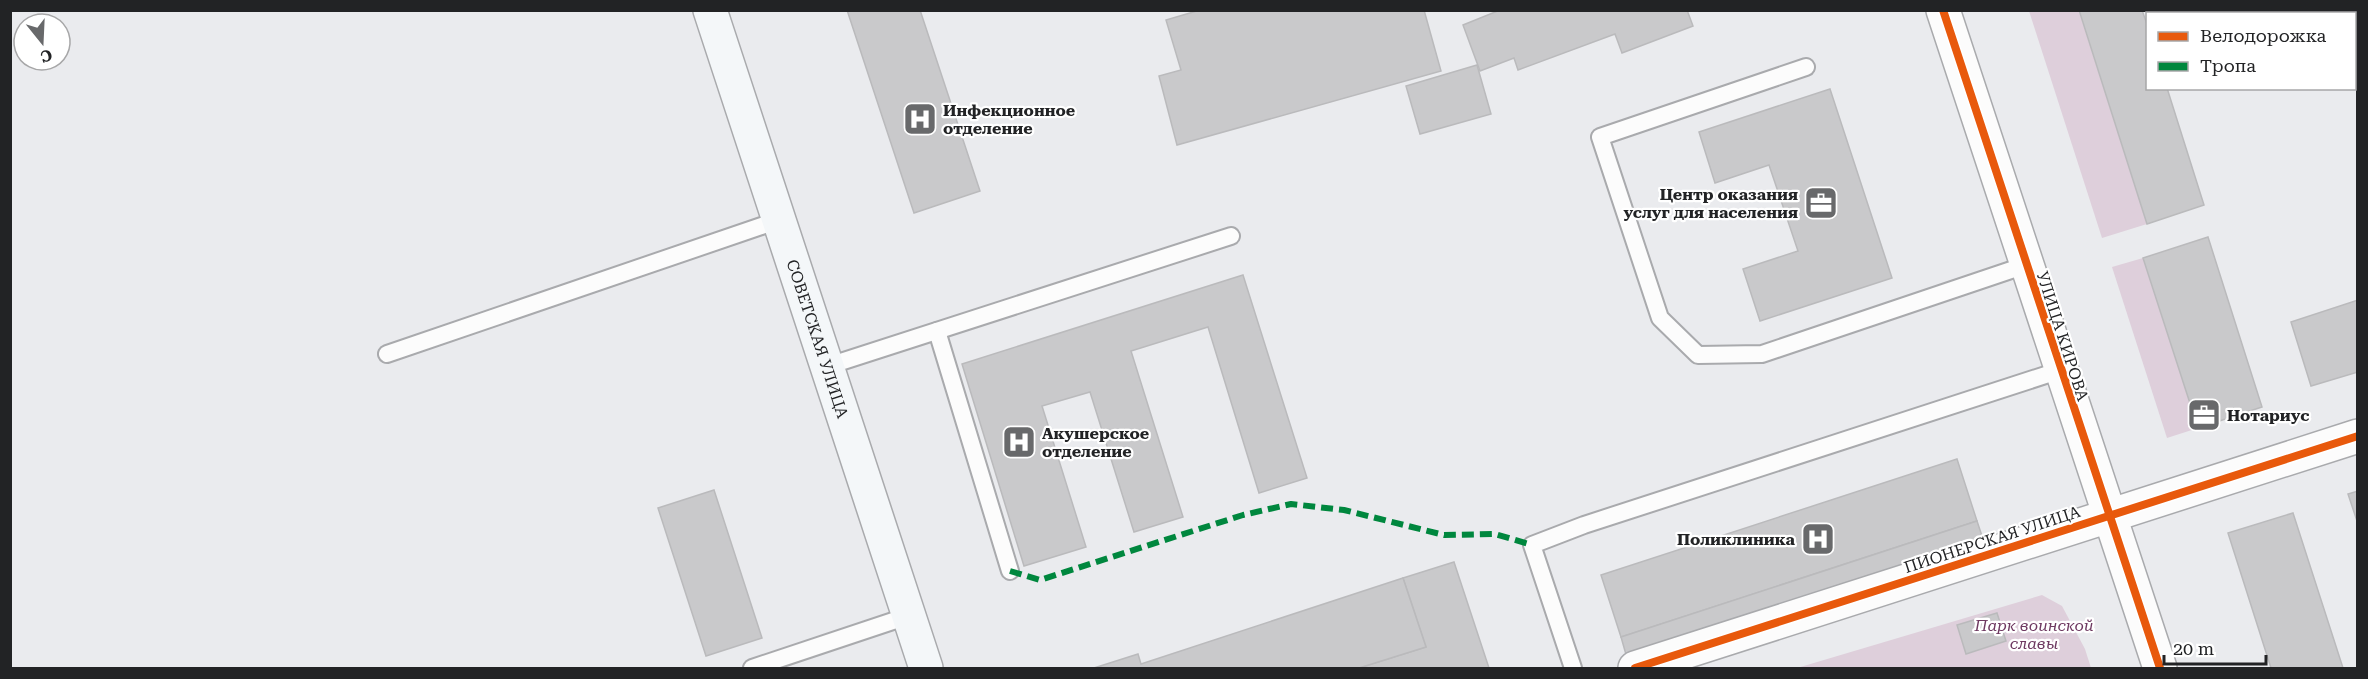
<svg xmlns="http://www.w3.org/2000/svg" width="2368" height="679" font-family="'Roboto Serif',serif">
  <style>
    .green { fill: #decfdb }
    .building { fill: #c9c9cb; stroke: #bababc; stroke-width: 1.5 }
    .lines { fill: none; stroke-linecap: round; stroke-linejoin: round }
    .service-casing { stroke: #a9aaad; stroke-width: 20 }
    .tertiary-casing { stroke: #a9aaad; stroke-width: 36 }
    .secondary-casing { stroke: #a9aaad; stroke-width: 36 }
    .service { stroke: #fcfcfc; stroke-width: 16 }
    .tertiary { stroke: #fcfcfc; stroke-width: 33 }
    .secondary { stroke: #f4f7f9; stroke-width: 33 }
    .quiet { stroke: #00873e; stroke-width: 6; stroke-dasharray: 12 6; stroke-linecap: butt }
    .cycleway-casing { stroke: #fff; stroke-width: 11 }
    .cycleway { stroke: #e8590c; stroke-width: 8 }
    .labels { text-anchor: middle; stroke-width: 4.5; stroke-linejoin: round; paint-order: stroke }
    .poi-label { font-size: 16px; font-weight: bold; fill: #222325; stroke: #fff; text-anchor: start }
    .street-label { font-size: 16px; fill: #222325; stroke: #fff }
    .park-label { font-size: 16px; font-style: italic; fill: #6e3961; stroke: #fff }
  </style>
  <rect width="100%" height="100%" fill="#eaebee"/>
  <g class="green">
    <polygon points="2029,11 2079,11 2147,224 2102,238"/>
    <polygon points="2143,258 2198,428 2167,438 2112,267"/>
    <polygon points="2042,595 2062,606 2085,649 2091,668 1797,668"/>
  </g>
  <g class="building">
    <polygon points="847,10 920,10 980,191 914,213"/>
    <polygon points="1200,10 1424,10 1441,71 1177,145 1159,76 1181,70 1166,20"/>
    <polygon points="1500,10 1687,10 1693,26 1622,53 1615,34 1518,70 1514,58 1480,71 1463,25"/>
    <polygon points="2079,10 2142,10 2148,27 2148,88 2167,88 2204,205 2147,224"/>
    <polygon points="1477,65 1491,114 1420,134 1406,86"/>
    <polygon points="1830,89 1892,278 1760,321 1743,269 1798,251 1769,165 1715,183 1699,132"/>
    <polygon points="2208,237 2262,407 2198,428 2143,258"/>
    <polygon points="1243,275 1307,478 1259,493 1208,327 1131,351 1183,517 1134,532 1090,392 1042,406 1086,547 1024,566 962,364"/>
    <polygon points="2358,300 2358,372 2311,386 2291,322"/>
    <polygon points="1957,459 1977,521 1621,637 1601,575"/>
    <polygon points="714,490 762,638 706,656 658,508"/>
    <polygon points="2358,491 2358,524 2348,494"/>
    <polygon points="2293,513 2343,668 2271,668 2228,533"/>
    <polygon points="1977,521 1984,542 1627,658 1621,637"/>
    <polygon points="1454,562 1489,668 1359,668 1426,647 1403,578"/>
    <polygon points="1403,578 1426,647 1359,668 1094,668 1138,654 1141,664"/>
    <polygon points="1997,613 2006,641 1966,654 1957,625"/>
  </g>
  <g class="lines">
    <g class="service-casing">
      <g id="service">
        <polyline points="1806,67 1600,137 1660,318 1698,355 1762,354 2026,265"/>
        <polyline points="937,331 1010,571"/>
        <polyline points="387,354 779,220"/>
        <polyline points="828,366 1231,236"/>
        <polyline points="752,668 908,616"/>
        <polyline points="1573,668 1532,545 1584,525 2061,370"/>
      </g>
    </g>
    <g class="tertiary-casing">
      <g id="tertiary">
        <polyline points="1943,10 2160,668"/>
        <polyline points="1635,668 2358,436"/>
      </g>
    </g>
    <g class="secondary-casing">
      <g id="secondary">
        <path id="s1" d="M710,10L926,668"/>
      </g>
    </g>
    <use href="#service" class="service"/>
    <use href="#tertiary" class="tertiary"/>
    <use href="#secondary" class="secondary"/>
    <polyline class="quiet" points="1010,571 1040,580 1243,515 1291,504 1344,510 1444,535 1495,534 1532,545"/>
    <g class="cycleway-casing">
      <g id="cycleway">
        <polyline points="1943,10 2160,668"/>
        <polyline points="1635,668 2358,436"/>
      </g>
    </g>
    <use href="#cycleway" class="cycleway"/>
  </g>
  <defs>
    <g id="hospital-square" transform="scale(1.725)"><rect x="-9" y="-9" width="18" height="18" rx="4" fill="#68696b" stroke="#fff"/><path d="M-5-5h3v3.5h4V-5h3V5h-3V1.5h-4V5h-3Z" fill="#fff"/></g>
    <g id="office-square" transform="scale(1.725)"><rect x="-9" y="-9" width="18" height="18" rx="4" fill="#68696b" stroke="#fff"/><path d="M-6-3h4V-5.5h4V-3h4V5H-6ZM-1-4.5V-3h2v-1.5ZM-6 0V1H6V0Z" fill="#fff"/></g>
  </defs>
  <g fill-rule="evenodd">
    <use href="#hospital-square" x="920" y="119"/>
    <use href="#office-square" x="1821" y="203"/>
    <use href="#office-square" x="2204" y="415"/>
    <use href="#hospital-square" x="1019" y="442"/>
    <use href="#hospital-square" x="1818" y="539"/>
  </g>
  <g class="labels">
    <g class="poi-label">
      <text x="943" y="116">Инфекционное<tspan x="943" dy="18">отделение</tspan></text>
      <text x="1798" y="200" text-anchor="end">Центр оказания<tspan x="1798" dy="18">услуг для населения</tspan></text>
      <text x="2227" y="421">Нотариус</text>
      <text x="1042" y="439">Акушерское<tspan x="1042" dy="18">отделение</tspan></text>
      <text x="1795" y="545" text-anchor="end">Поликлиника</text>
    </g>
    <g class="street-label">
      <text transform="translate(2063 336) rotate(72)" y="6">УЛИЦА КИРОВА</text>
      <text dy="6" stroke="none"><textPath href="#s1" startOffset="346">СОВЕТСКАЯ УЛИЦА</textPath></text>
      <text transform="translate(1992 539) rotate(-18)" y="6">ПИОНЕРСКАЯ УЛИЦА</text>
    </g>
    <g class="park-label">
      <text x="2034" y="631">Парк воинской<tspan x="2034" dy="18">славы</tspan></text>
    </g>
  </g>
  <rect width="2368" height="679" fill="none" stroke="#222325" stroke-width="24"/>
  <rect x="2146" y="12" width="210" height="78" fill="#ffffff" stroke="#a7a7a8" stroke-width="1.5"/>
  <rect x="2158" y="32" width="30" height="9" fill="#e8590c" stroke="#a7a7a8" stroke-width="1.5"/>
  <text x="2200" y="42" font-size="18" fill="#222325">Велодорожка</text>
  <rect x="2158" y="62" width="30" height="9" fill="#00873e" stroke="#a7a7a8" stroke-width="1.5"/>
  <text x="2200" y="72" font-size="18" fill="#222325">Тропа</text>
  <g transform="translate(42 42) rotate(162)"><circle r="28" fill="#ffffff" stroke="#a7a7a8" stroke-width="1.5"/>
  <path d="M0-4.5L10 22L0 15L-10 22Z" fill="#68696b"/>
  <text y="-9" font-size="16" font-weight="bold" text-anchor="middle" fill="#222325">С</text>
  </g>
  <path d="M2164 655v9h102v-9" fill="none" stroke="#222325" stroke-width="3"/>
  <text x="2173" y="655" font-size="18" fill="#222325" stroke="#ffffff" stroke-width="4.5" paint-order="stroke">20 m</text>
</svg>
